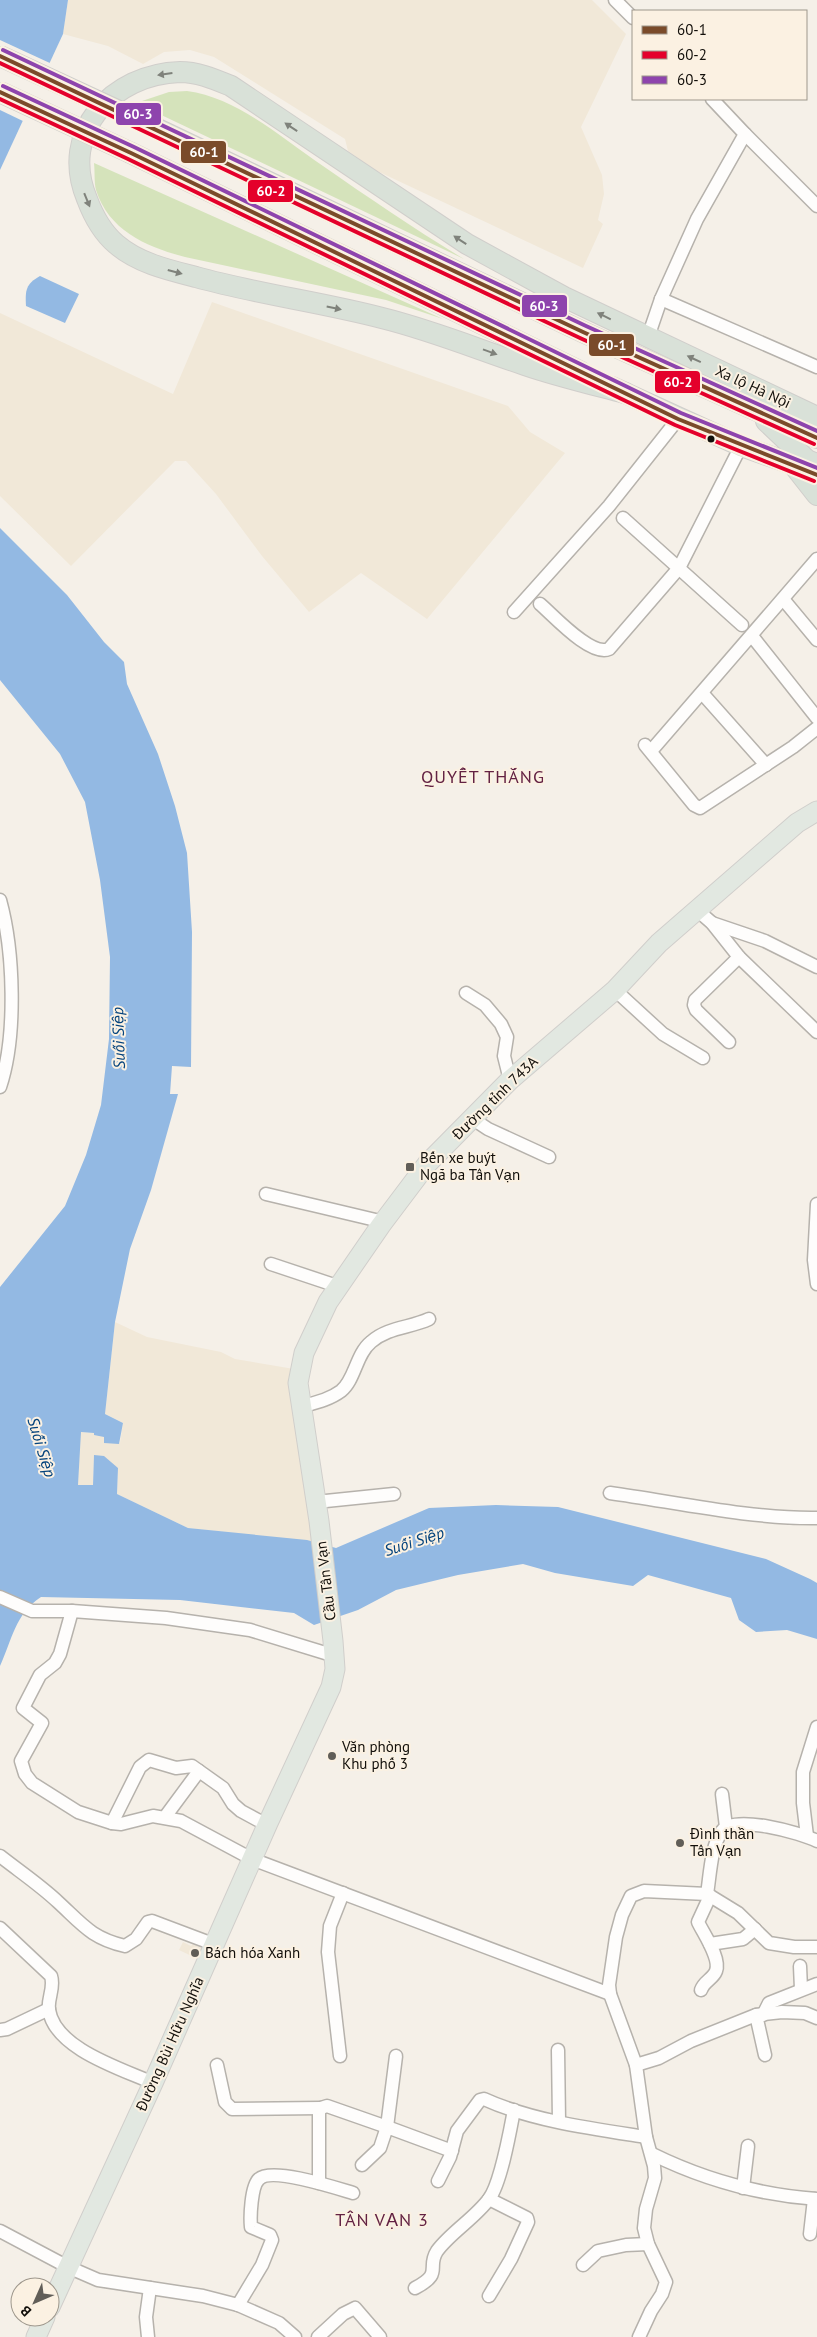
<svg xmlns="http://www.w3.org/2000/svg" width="817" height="2337" font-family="'PT Sans',sans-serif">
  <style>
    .built { fill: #f1e8d8 }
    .green { fill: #d5e3bb }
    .water { fill: #93b9e3 }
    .pier { fill: #f5f0e8 }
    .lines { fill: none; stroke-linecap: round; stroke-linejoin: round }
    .minor-casing { stroke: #b6b2ac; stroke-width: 15 }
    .primary-casing { stroke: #d0cecb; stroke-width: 21 }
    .trunk-casing { stroke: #d0cecb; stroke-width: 22 }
    .minor { stroke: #fefdfc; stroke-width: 12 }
    .primary { stroke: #e2e8e1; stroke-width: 19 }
    .trunk { stroke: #d9e1d8; stroke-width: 20 }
    .trunk-bridge-casing { stroke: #d0cecb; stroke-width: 22; stroke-linecap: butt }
    .trunk-bridge { stroke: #d9e1d8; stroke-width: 20 }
    .bus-1-casing { stroke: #fbf1e2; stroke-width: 8 }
    .bus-2-casing { stroke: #fbf1e2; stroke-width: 8 }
    .bus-3-casing { stroke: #fbf1e2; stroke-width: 8 }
    .bus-1 { stroke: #7a4b2a; stroke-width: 4 }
    .bus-2 { stroke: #e4002b; stroke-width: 4 }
    .bus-3 { stroke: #8e44ad; stroke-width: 4 }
    .oneway { fill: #7f827b }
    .bus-dot { fill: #120f0a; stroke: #fbf1e2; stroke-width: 2 }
    .poi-dot { fill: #615e58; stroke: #fbf1e2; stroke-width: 2 }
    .labels { text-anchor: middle; stroke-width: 4; stroke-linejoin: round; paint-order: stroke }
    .street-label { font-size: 15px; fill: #120f0a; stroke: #fbf1e2 }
    .poi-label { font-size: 15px; fill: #120f0a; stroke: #fbf1e2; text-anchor: start }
    .water-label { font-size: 16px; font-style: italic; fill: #03427c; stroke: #fbf1e2 }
    .quarter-label { font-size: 18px; letter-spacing: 1px; fill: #632243; stroke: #fbf1e2 }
    .line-badge { stroke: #fbf1e2; stroke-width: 2 }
    .badge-label { font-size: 14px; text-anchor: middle; font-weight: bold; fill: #fff }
  </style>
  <rect width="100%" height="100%" fill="#f5f0e8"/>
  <g class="built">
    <polygon points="68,0 592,0 626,34 581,127 602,175 604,194 598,220 603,224 583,268 375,170 348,151 345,139 214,57 190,50 164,52 143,64 108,46 63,34"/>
    <polygon points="212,302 508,406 530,432 565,453 427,619 361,573 309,612 262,556 216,494 186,461 175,461 71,566 0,496 0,313 173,394"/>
    <polygon points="115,1322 147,1337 221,1352 235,1359 294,1369 316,1542 188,1528 117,1494 118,1468 94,1456 93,1485 78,1485 80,1432 95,1433 104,1437 104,1443 120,1443 123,1423 105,1414"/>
    <polygon points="183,1942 191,1946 193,1944 205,1950 200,1960 179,1950"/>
  </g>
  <g class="green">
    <path d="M187,91C238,98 282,138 323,166C369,198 416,230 464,259L136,103L169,92Z"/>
    <path d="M94,163L443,319L386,300L185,257C147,247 109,231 96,190C94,182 95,172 94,163Z"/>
  </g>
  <g class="water">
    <polygon points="0,0 68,0 63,34 0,170"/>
    <path d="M40,276L79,294L65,323L26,306C25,290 26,284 40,276Z"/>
    <path d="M0,528L67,595L104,642L124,662L127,684L158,754L175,806L187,853L192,932L191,1067L172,1066L170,1094H178L151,1190L130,1249L115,1322L105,1414L123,1423L119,1444L104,1443V1437L94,1435V1433L81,1432L78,1485H93L94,1455L104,1456L118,1468L117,1494L188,1528L307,1540L336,1548L429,1508L496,1505L558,1507L766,1559L810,1579L817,1583V1639L787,1630L756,1632L739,1620L731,1598L648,1575L633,1586L555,1573L523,1564L458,1575L396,1590L358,1610L314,1625L294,1613L180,1600L41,1597C15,1614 12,1640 0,1666V1287L65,1206L86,1155L101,1105L109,1039L110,957L100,880L85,802L60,754L0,680Z"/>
  </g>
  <polygon class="pier" points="0,40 52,64 25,122 0,110"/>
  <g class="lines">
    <g class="minor-casing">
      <g id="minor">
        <polyline points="615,0 633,18"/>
        <polyline points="745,134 817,206"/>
        <polyline points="661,299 817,367"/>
        <polyline points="648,337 661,299 697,219 745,134 712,99"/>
        <polyline points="623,518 742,625"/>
        <polyline points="783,599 817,640"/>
        <path d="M540,604C554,616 591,657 609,649L679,568L741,446"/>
        <polyline points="514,612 609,506 678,419"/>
        <polyline points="752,636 817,718"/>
        <polyline points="702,693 766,765"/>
        <polyline points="645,745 694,805 700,808 793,747 817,728"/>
        <polyline points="651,751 817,559"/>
        <path d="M0,900C14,951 17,1036 0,1087"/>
        <polyline points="697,910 712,923 739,957 817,1032"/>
        <polyline points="712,923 765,941 817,967"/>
        <polyline points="615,990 663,1034 703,1058"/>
        <polyline points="466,993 485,1005 501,1024 507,1037 504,1056 510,1080"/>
        <polyline points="729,1042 696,1010 694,1005 695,1000 739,957"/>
        <polyline points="473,1119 488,1129 549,1157"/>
        <polyline points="266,1194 384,1222"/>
        <polyline points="817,1204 814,1260 817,1284"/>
        <polyline points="271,1264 340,1287"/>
        <path d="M300,1407C314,1403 329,1400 341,1391C355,1380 356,1354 371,1342C388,1327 410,1328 429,1319"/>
        <path d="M610,1493C675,1502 751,1519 817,1518"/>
        <polyline points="316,1502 394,1494"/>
        <polyline points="0,1597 32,1611 72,1611 166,1618 250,1630 335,1656"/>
        <polyline points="72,1611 60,1654 55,1663 40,1675 23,1708 42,1723 21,1761 25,1774 32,1783 78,1812 112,1823 121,1824 153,1816 181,1821 252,1859 610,1994"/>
        <polyline points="722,1794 726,1827"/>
        <polyline points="165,1817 199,1771"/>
        <polyline points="112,1823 140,1767 149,1760 176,1768 192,1766 223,1788 233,1804 241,1811 267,1825"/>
        <polyline points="807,1836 803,1803 803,1772 817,1727"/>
        <path d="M0,1856C19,1871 40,1885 58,1902C82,1924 91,1938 125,1946L136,1939L148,1922L152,1921L213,1944"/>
        <path d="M707,1894C710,1876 711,1845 722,1831C733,1814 802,1833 817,1841"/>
        <path d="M0,1928L51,1976C55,1988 47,1999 49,2010C55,2049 122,2069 153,2083"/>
        <polyline points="710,1944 743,1939 755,1929"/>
        <polyline points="800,1966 801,1989"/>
        <path d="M701,1990C704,1981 713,1979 716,1971C721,1958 703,1933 698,1922L710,1896"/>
        <polyline points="756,2015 765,2055"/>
        <polyline points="763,2015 769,2003 817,1984"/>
        <polyline points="0,2030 7,2029 49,2009"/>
        <polyline points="558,2050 559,2121"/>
        <polyline points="340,2056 328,1952 330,1926 343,1893"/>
        <polyline points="217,2065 225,2102 232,2109 321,2108"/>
        <polyline points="636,2065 659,2058 691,2041 756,2015 782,2012 805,2013 817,2018"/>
        <path d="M652,2154C703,2179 760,2195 817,2199"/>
        <polyline points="362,2165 380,2148 387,2127 452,2151"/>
        <path d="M438,2181L450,2157L457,2131L480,2100L484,2099C532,2121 594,2129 646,2137"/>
        <polyline points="319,2183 319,2112 321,2108 327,2106 387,2127 396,2056"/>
        <polyline points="743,2188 748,2146"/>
        <polyline points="0,2231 68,2267 98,2280 203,2296 238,2305 279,2323 295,2337"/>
        <polyline points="810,2234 814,2199"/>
        <polyline points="583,2265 598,2251 626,2245 648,2244"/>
        <path d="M415,2288C444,2273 426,2268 437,2251C450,2233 475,2218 489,2199C501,2183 510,2131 514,2110"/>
        <polyline points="489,2296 511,2259 528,2222 527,2218 489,2199"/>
        <path d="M238,2305L262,2265L272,2240L270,2235L251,2227C250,2217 251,2186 259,2179C272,2167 336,2188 353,2193"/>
        <polyline points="148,2337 146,2317 150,2288"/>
        <polyline points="318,2337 343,2314 355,2308 380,2337"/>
        <polyline points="639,2337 651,2311 662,2294 666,2282 648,2244 644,2228 646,2209 655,2178 654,2166 646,2137 636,2065 610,1994 609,1985 616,1937 622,1915 631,1896 644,1891 707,1894 738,1913 769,1943 794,1947 817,1947"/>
      </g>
    </g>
    <g class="primary-casing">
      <g id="primary">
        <polyline points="50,2307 153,2083 268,1823 331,1687 335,1669 333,1641 319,1521 298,1383 304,1353 328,1302 381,1225 427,1164 510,1080 615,990 659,943 797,823 817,811"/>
        <polyline points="36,2337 45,2317"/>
      </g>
    </g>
    <g class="trunk-casing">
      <g id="trunk">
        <polyline points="145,123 583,332 817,438"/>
        <polyline points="131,153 581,372"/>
        <polyline points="612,387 741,446 792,464 817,475"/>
        <path d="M625,393C591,384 557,376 525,365C477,349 431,330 382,318C321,302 257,294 196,277C168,270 138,263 116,244C102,232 93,215 87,199C59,132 112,74 180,72C198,72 214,79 231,86L467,244L564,297L817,417"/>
        <polyline points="766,421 807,460 817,464"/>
        <polyline points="795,467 817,495"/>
      </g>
    </g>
    <use href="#minor" class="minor"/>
    <use href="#primary" class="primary"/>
    <use href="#trunk" class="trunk"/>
    <g class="trunk-bridge-casing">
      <g id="trunk-bridge">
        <polyline points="0,56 145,123"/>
        <polyline points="0,92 131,153"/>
      </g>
    </g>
    <use href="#trunk-bridge" class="trunk-bridge"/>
    <g class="bus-1-casing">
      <g id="bus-1">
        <polyline points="0,56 583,332 817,438"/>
        <polyline points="0,92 131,153 678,419 817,475"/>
      </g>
    </g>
    <g class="bus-2-casing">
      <g id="bus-2">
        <polyline points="0,63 580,338 814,444"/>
        <polyline points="0,99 128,159 675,425 814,481"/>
      </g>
    </g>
    <g class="bus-3-casing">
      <g id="bus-3">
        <polyline points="3,50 586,326 817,431"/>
        <polyline points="3,86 134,147 681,413 817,468"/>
      </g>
    </g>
    <use href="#bus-1" class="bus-1"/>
    <use href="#bus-2" class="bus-2"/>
    <use href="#bus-3" class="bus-3"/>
  </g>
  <defs><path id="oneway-solid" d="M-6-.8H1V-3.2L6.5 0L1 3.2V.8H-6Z" transform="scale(1.25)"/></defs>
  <g class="oneway">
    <use href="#oneway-solid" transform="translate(165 74) rotate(172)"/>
    <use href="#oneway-solid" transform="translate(291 127) rotate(-146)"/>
    <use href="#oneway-solid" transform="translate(87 200) rotate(68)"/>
    <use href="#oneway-solid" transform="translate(460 240) rotate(-147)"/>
    <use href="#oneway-solid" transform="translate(175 272) rotate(15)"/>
    <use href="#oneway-solid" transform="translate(334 308) rotate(12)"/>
    <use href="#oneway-solid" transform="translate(604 316) rotate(-154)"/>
    <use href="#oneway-solid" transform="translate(490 352) rotate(20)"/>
    <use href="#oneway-solid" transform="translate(694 359) rotate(-155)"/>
  </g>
  <circle class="bus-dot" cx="711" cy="439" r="4.5"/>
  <g class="poi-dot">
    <rect x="405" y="1162" width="10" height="10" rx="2.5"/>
    <circle cx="332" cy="1756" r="5"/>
    <circle cx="680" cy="1843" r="5"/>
    <circle cx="195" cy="1953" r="5"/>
  </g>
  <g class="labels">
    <g class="street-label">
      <text transform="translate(753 387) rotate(25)" y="5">Xa lộ Hà Nội</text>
      <text transform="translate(495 1098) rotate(-44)" y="5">Đường tỉnh 743A</text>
      <text transform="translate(326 1581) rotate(-97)" y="5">Cầu Tân Vạn</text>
      <text transform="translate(170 2044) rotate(-66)" y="5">Đường Bùi Hữu Nghĩa</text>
    </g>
    <g class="poi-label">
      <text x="420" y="1163">Bến xe buýt<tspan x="420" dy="17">Ngã ba Tân Vạn</tspan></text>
      <text x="342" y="1752">Văn phòng<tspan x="342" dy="17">Khu phố 3</tspan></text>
      <text x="690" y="1839">Đình thần<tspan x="690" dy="17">Tân Vạn</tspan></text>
      <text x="205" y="1958">Bách hóa Xanh</text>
    </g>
    <g class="water-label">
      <text transform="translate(118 1038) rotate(-92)" y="6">Suối Siệp</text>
      <text transform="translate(42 1447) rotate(73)" y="6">Suối Siệp</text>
      <text transform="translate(414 1541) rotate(-18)" y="6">Suối Siệp</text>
    </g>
    <g class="quarter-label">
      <text x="483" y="783">QUYẾT THẮNG</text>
      <text x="382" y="2226">TÂN VẠN 3</text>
    </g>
  </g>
  <g class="line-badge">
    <rect x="115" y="102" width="47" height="24" rx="5" fill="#8e44ad"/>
    <rect x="180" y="140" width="47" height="24" rx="5" fill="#7a4b2a"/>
    <rect x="247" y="179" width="47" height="24" rx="5" fill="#e4002b"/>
    <rect x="521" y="294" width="47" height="24" rx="5" fill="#8e44ad"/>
    <rect x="588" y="333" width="47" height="24" rx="5" fill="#7a4b2a"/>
    <rect x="654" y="370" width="47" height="24" rx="5" fill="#e4002b"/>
  </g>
  <g class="badge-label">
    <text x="138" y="119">60-3</text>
    <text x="204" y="157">60-1</text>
    <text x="271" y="196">60-2</text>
    <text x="544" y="311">60-3</text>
    <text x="612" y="350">60-1</text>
    <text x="678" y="387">60-2</text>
  </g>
  <rect x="632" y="10" width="175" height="90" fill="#fbf1e2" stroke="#9e978c"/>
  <rect x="642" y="26" width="25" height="8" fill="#7a4b2a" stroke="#9e978c"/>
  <text x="677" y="35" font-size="15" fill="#120f0a">60-1</text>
  <rect x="642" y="51" width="25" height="8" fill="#e4002b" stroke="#9e978c"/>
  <text x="677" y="60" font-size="15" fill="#120f0a">60-2</text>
  <rect x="642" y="76" width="25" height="8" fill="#8e44ad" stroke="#9e978c"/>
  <text x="677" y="85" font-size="15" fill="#120f0a">60-3</text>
  <g transform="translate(35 2302) rotate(225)"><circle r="24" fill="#fbf1e2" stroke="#9e978c"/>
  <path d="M0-4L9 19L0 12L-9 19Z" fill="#615e58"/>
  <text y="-8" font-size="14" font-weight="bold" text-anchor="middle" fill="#120f0a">B</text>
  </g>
</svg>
